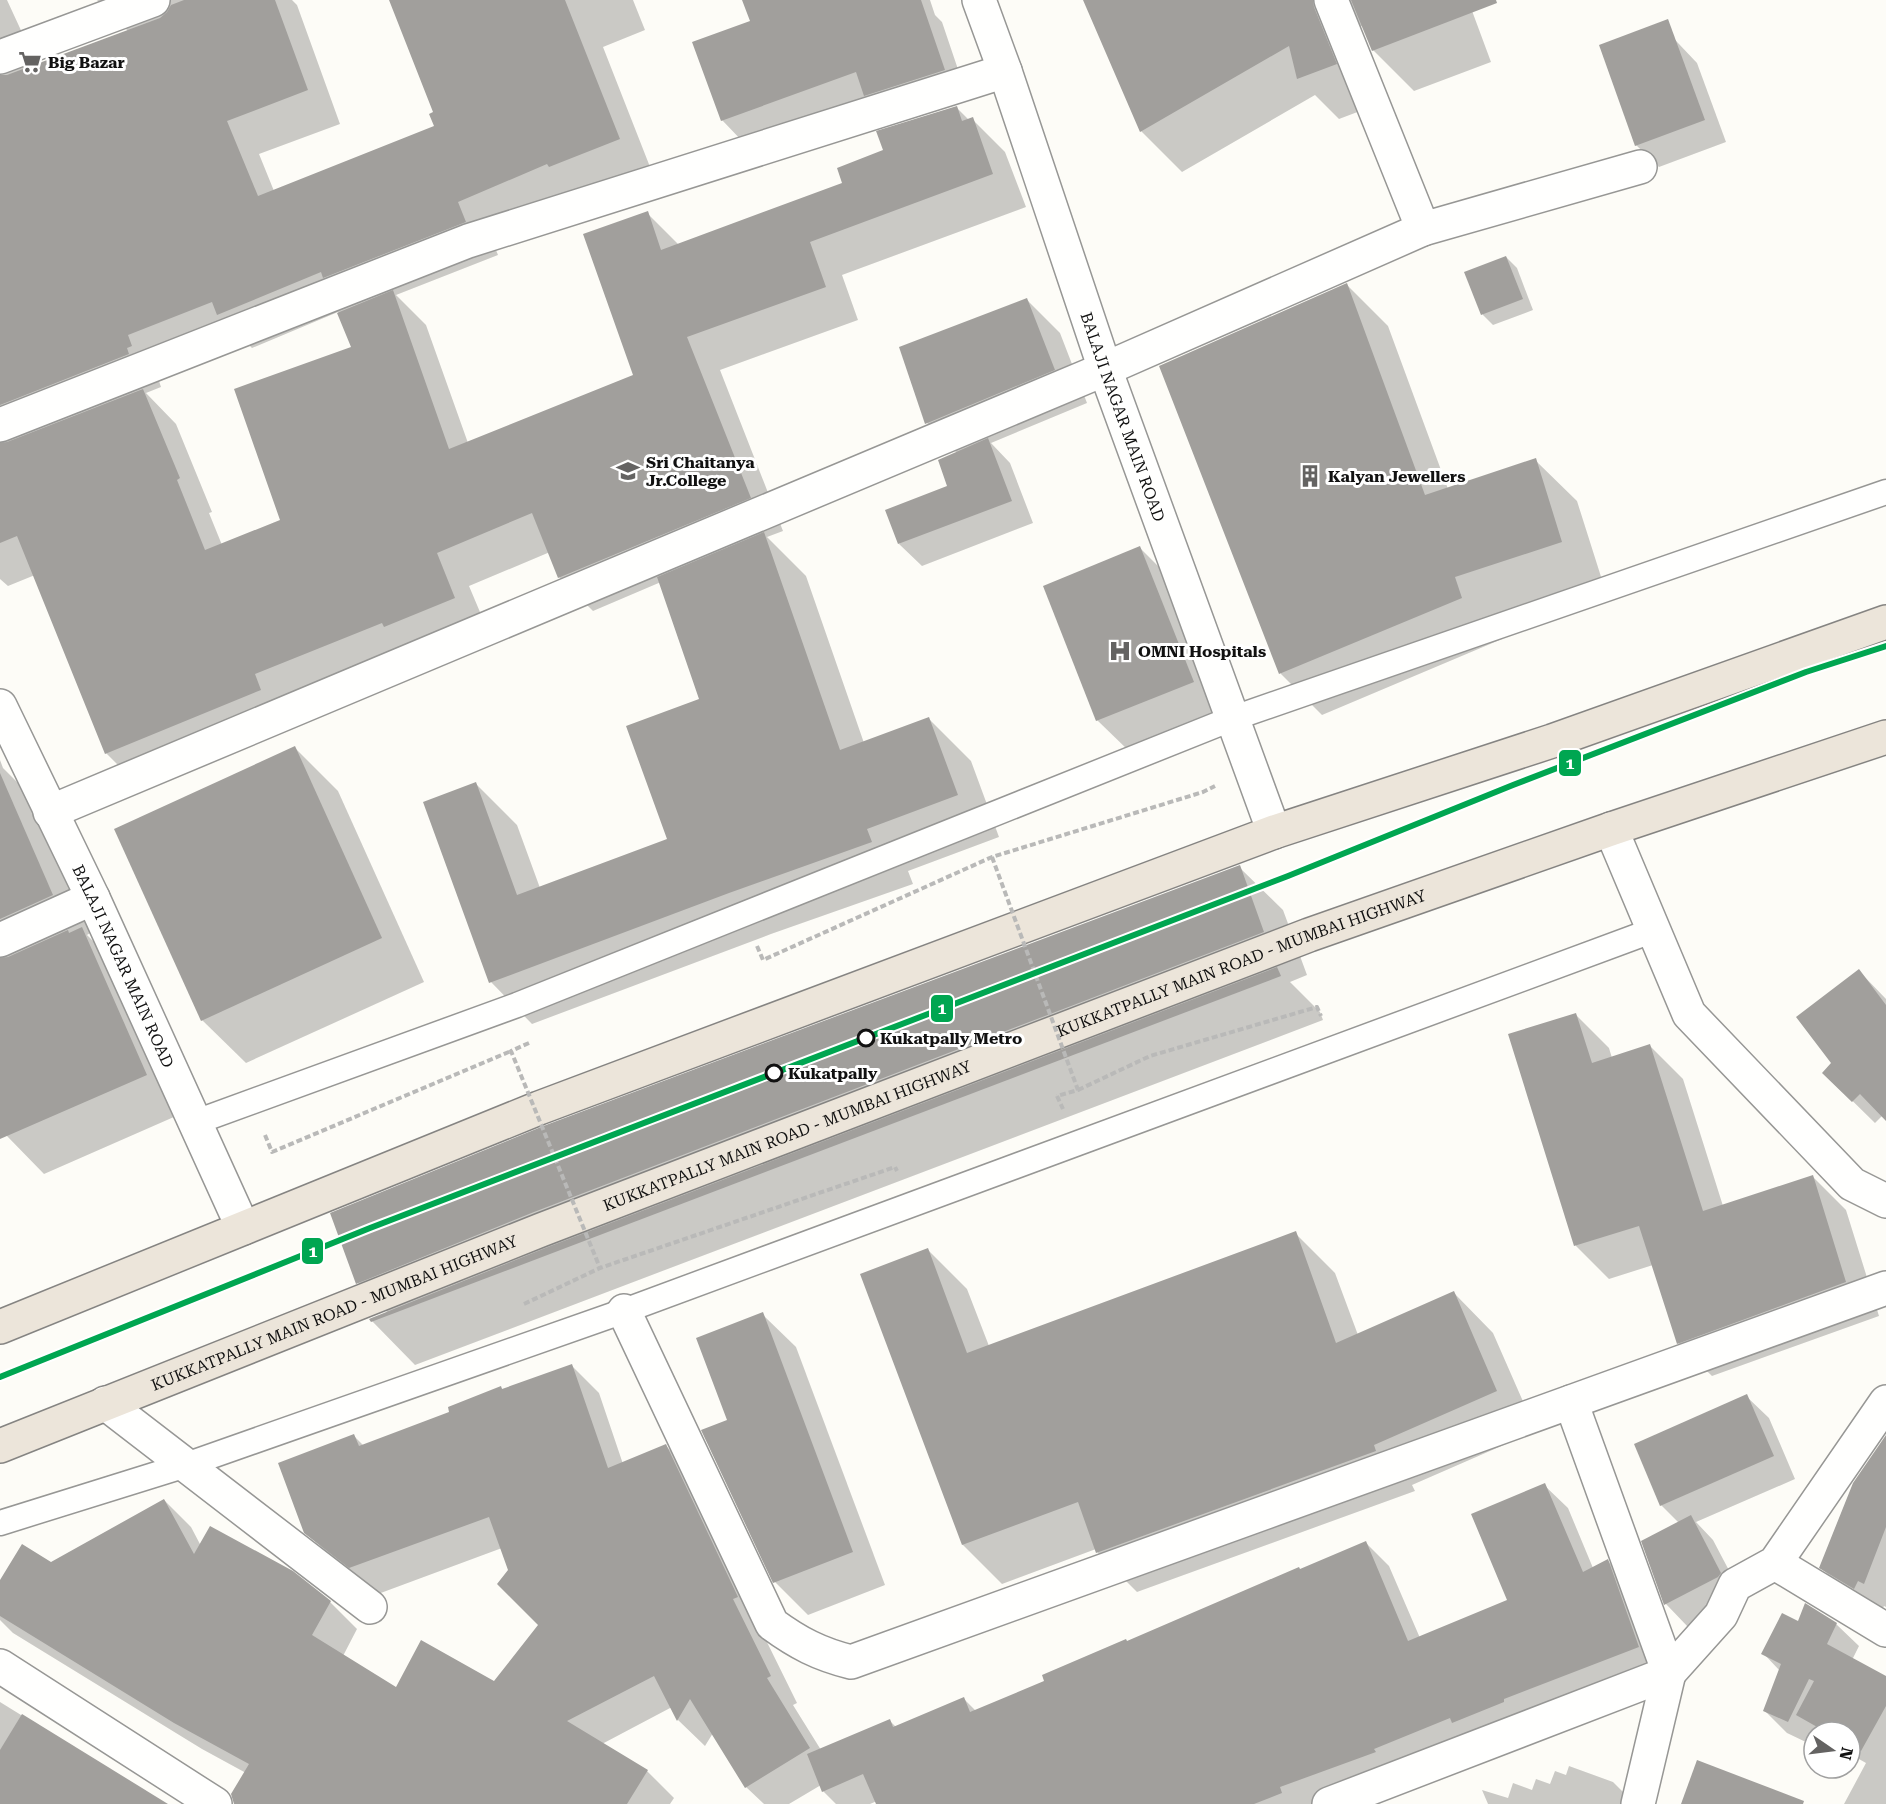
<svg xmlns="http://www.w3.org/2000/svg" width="1886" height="1804" font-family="'Roboto Serif',serif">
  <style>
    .shadow { fill: #0003; fill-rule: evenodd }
    .building { fill: #a19f9c }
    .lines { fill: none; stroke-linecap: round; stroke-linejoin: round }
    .service-casing { stroke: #979795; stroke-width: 27 }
    .minor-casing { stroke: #979795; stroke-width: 36 }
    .tertiary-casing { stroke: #979795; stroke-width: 36 }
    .trunk-casing { stroke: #858482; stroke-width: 36 }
    .path { stroke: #b9b9b8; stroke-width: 4; stroke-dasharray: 6 3; stroke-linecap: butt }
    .service { stroke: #fffffe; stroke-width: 24 }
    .minor { stroke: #fffffe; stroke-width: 33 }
    .tertiary { stroke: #fffffe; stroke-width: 33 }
    .trunk { stroke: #ece5da; stroke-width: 33 }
    .path-bridge { stroke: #b9b9b8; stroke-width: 4; stroke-dasharray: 6 3; stroke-linecap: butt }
    .metro-1-casing { stroke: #fff; stroke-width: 10 }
    .metro-1 { stroke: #00a651; stroke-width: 6 }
    .stop-dot { fill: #fff; stroke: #111; stroke-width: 3 }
    .labels { text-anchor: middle; stroke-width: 6; stroke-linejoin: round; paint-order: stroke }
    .poi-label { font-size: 16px; font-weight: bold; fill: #111; stroke: #fff; text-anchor: start }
    .street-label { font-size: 16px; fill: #111; stroke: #fff }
    .stop-label { font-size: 16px; font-weight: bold; fill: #111; stroke: #fff; text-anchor: start }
    .line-badge { stroke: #fff; stroke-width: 2 }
    .badge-label { font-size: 16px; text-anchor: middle; font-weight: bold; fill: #fff }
  </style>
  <rect width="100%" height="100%" fill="#fdfcf7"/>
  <g class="shadow">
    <path d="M0,0H7L37,65L128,31L97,0H292L297,5L340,124L259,154L274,191L436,127L435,113L391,0H633L645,30L603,47L652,172L490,235L498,255L396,295L426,325L468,443L634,376L647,213L679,245L844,184L885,151L957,108L969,120L972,119L1005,152L1026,207L842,275L858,320L720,370L783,531L767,537L806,576L864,743L929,719L971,761L999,837L908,871L913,884L771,934L532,1024L491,982L476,784L517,825L540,888L669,840L701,700L661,582L593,611L559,577L550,552L469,586L488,631L139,786L106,753L35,575L8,586L0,579ZM338,312L353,348L282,521L222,545L209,513L212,512L176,424L146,393L161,387L159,381L164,379L160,368L241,337L252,348Z"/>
    <polygon points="744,0 930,0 935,15 942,22 966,93 744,143 722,120 752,22"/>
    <polygon points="1085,0 1468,0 1491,62 1414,91 1373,50 1363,25 1357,30 1376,105 1339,119 1315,95 1182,172 1141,131"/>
    <polygon points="1660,24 1697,63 1726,142 1659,167 1636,145"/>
    <polygon points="1506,257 1517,268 1533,310 1493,325 1483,315 1466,273"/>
    <polygon points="1347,285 1388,326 1448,489 1535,460 1577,501 1603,583 1495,618 1502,639 1322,715 1281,674 1161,367"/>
    <polygon points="1027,300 1060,333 1087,403 991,443 1010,463 1033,523 922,566 899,544 948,487 957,453 927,423"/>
    <polygon points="1140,548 1173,581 1226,715 1131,753 1097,720"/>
    <polygon points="295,748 338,791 424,982 246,1063 202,1020"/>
    <polygon points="0,760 3,768 30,795 90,933 87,935 119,967 183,1113 44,1174 7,1136 0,1120"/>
    <polygon points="1239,867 1283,910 1307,975 1290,982 1320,1012 1323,1020 415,1365 372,1321 388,1313 358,1283"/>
    <polygon points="1859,971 1886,999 1886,1119 1883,1115 1875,1123 1824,1073 1833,1064"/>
    <polygon points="1575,1014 1609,1048 1612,1058 1650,1046 1683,1079 1723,1206 1813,1177 1846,1210 1879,1316 1712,1376 1678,1343 1653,1265 1609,1279 1576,1246 1510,1035"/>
    <polygon points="1295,1233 1335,1273 1358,1335 1454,1293 1493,1333 1536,1431 1412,1485 1415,1491 1137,1592 1098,1553 1096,1549 1002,1584 963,1545 928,1250 967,1289 989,1346"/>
    <polygon points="762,1314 796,1347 885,1585 808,1615 775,1582 729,1420"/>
    <polygon points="572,1366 599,1393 623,1464 666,1446 693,1473 759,1626 797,1703 793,1705 821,1750 890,1721 896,1727 964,1699 976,1711 1046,1681 1127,1642 1366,1543 1389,1566 1420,1638 1508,1601 1544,1485 1568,1508 1593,1568 1608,1561 1631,1584 1662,1670 1317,1804 878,1804 877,1801 870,1804 836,1804 823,1791 821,1785 789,1804 764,1804 746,1787 713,1733 705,1746 678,1720 672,1707 602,1744 647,1771 674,1798 670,1804 235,1804 246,1773 202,1749 13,1633 0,1620 0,1583 51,1563 164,1500 191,1527 201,1546 330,1602 357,1629 343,1656 396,1689 494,1683 540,1625 510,1570 502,1548 378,1594 333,1559 306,1532 354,1436 364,1446 451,1412 501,1388 503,1390"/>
    <polygon points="1746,1396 1769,1418 1795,1479 1696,1522 1713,1540 1743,1597 1688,1627 1666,1604 1643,1542 1679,1523 1661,1505"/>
    <polygon points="1886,1461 1886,1607 1884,1606 1880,1613 1847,1593 1821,1568"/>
    <polygon points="1799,1623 1836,1624 1859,1646 1852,1660 1886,1678 1886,1804 1844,1804 1866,1763 1850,1754 1850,1732 1814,1732 1810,1744 1787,1733 1765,1711 1780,1671 1763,1653"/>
    <polygon points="0,1702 165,1804 0,1804"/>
    <polygon points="1569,1766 1613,1782 1635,1804 1488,1804 1482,1790 1508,1798 1513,1783 1532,1790 1536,1779 1550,1784 1555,1771 1566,1775"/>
  </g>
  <g class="building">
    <polygon points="184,0 275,0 308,90 227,121 258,196 434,126 429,114 433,112 389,0 565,0 620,139 549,167 547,164 458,202 466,222 323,278 321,272 217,315 212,302 128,335 132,346 127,348 129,354 0,405 0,75 7,75 160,18 167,12 171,5"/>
    <polygon points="742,0 921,0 945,70 864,96 856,72 721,121 692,42 750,21"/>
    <polygon points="1083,0 1313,0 1314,7 1337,64 1297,79 1289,46 1140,132"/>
    <polygon points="1351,0 1496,0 1497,3 1372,51"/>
    <polygon points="1668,19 1705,120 1635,146 1599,45"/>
    <polygon points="957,106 962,121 973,117 993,174 810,242 826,287 687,337 751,498 558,578 532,513 437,553 455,598 384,627 382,623 255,674 261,690 105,754 17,536 0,543 0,443 7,442 143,389 180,478 177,480 205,550 280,520 234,389 351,347 337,313 393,290 449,449 633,375 583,234 648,211 661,250 842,183 837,168 883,150 876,131"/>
    <polygon points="1506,256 1523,299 1481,315 1464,272"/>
    <polygon points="1347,283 1425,495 1536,458 1562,542 1455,577 1462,598 1279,674 1159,366"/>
    <polygon points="1027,298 1055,370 925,424 899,347"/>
    <polygon points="988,438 1012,501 898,544 885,510 947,486 938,460"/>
    <polygon points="764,532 840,750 929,717 958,795 867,829 872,842 729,893 489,983 423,802 476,782 517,895 667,839 626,726 699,699 657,577"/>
    <polygon points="1140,546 1194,682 1096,721 1043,586"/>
    <polygon points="295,746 382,938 201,1021 114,829"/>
    <polygon points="0,773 53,895 0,919"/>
    <polygon points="1240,865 1264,932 534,1212 356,1284 330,1213 546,1125"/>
    <polygon points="82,927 147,1075 0,1139 0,958 8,957 68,930 69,933"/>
    <polygon points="1277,967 1281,976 371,1322 369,1319 548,1247"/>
    <polygon points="1859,969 1886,1005 1886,1121 1860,1094 1852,1102 1822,1073 1831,1063 1796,1017"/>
    <polygon points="1576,1013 1592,1063 1650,1044 1703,1211 1813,1175 1846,1282 1677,1344 1639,1226 1574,1246 1508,1034"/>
    <polygon points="1296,1231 1336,1343 1454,1291 1497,1391 1374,1445 1376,1451 1096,1553 1078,1502 962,1545 860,1274 928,1248 967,1353"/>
    <polygon points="763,1312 853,1552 773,1583 701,1430 727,1420 696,1338"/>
    <polygon points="572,1364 608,1468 666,1444 738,1597 733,1599 771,1676 767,1678 810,1748 745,1788 690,1699 677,1721 654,1676 567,1721 648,1770 627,1804 234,1804 231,1794 249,1764 174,1723 0,1616 0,1580 22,1544 51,1562 164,1499 194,1554 210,1526 293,1571 331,1601 312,1635 396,1687 421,1640 494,1681 538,1625 497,1584 508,1570 489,1517 349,1568 304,1533 278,1463 354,1434 359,1446 449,1412 448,1407 501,1386 502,1389"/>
    <polygon points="1747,1394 1774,1456 1660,1506 1634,1444"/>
    <polygon points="1886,1435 1886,1527 1864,1584 1858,1581 1854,1589 1819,1568 1853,1483"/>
    <polygon points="1545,1483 1583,1572 1608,1559 1639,1647 1504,1699 1504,1702 1452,1723 1450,1718 1374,1749 1376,1752 1280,1787 1282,1793 1254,1804 876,1804 863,1774 822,1792 807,1754 890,1719 893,1727 964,1697 970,1712 1044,1681 1042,1675 1126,1639 1127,1641 1299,1567 1300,1569 1366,1541 1408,1641 1507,1600 1471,1514"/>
    <polygon points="1691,1515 1721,1573 1718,1577 1664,1605 1641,1541"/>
    <polygon points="1805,1603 1837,1623 1827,1644 1886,1676 1886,1706 1861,1751 1850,1745 1850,1732 1826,1732 1796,1715 1814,1681 1809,1679 1788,1722 1763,1711 1781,1664 1761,1654 1782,1613 1798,1621"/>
    <polygon points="22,1714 168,1804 0,1804 0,1750"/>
    <polygon points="1697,1760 1804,1801 1803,1804 1681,1804"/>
  </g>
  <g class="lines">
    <g class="service-casing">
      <g id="service">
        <polyline points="196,1122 517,1005 1231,719 1886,492"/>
        <polyline points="0,1523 186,1465 624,1311 1654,930"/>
      </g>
    </g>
    <g class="minor-casing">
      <g id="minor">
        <path id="s1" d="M979,0L1005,71L1105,369L1274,832"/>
        <polyline points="1331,0 1423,229"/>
        <polyline points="0,57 153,0"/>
        <polyline points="0,425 468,241 1005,71"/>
        <path id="s2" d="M0,706L93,898L243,1228"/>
        <polyline points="50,812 1105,369 1423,229 1640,167"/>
        <polyline points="1611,829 1689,1014 1852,1184 1886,1201"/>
        <polyline points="0,940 93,898"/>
        <path d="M624,1311L772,1624C798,1643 819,1654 851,1662L1886,1288"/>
        <polyline points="1571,1402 1669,1673 1638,1804"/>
        <polyline points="105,1403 370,1607"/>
        <polyline points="1775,1563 1886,1630"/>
        <polyline points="1329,1804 1669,1673 1721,1615 1735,1585 1775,1563 1886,1402"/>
      </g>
    </g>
    <g class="tertiary-casing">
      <polyline id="tertiary" points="0,1666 215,1804"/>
    </g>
    <g class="trunk-casing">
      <g id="trunk">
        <polyline points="0,1327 539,1108 1274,832 1552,741 1886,622"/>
        <path id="s3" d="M0,1446L541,1230L1309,935L1611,829L1886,737"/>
      </g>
    </g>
    <g class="path">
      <polyline points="757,946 763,960 992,857 1203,792 1215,786"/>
      <polyline points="1078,1090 1150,1056 1317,1007 1321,1016"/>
      <polyline points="1057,1096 1063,1109"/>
      <polyline points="265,1135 272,1152 511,1051"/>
      <polyline points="524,1304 600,1268 895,1167 897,1171"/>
    </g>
    <use href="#service" class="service"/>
    <use href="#minor" class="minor"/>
    <use href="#tertiary" class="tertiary"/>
    <use href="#trunk" class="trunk"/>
    <g class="path-bridge">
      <polyline points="992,857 1078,1090 1057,1096"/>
      <polyline points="529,1043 511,1051 600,1268"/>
    </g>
    <g class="metro-1-casing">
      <polyline id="metro-1" points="0,1377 370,1228 1288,876 1513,785 1806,672 1886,646"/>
    </g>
    <use href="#metro-1" class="metro-1"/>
  </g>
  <defs>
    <g id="supermarket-bare" transform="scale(1.8)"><path d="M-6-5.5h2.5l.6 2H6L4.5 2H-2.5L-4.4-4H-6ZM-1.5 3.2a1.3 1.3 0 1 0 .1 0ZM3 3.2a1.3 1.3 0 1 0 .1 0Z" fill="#646362" stroke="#fff" stroke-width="2.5" paint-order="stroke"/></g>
    <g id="university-bare" transform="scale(1.8)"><path d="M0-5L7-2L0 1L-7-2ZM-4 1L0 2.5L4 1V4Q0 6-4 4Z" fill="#646362" stroke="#fff" stroke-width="2.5" paint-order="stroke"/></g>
    <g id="building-bare" transform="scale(1.8)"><path d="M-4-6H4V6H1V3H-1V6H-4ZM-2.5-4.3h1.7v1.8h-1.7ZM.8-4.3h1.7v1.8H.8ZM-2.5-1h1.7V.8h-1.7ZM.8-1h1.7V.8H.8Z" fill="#646362" stroke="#fff" stroke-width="2.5" paint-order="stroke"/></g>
    <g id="hospital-bare" transform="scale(1.8)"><path d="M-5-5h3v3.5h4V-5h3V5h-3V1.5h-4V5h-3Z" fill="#646362" stroke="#fff" stroke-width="2.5" paint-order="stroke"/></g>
  </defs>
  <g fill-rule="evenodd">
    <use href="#supermarket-bare" x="30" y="62"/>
    <use href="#university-bare" x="628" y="471"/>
    <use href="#building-bare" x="1310" y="476"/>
    <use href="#hospital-bare" x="1120" y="651"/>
  </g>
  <g class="stop-dot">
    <circle cx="866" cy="1038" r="8"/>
    <circle cx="774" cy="1073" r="8"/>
  </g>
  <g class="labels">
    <g class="poi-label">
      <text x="48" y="68">Big Bazar</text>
      <text x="646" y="468">Sri Chaitanya<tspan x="646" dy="18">Jr.College</tspan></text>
      <text x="1328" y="482">Kalyan Jewellers</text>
      <text x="1138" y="657">OMNI Hospitals</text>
    </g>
    <g class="street-label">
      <text dy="6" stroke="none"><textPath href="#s1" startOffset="441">BALAJI NAGAR MAIN ROAD</textPath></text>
      <text dy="6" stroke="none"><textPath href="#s3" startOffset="1332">KUKKATPALLY MAIN ROAD - MUMBAI HIGHWAY</textPath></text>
      <text dy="6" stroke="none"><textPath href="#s2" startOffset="288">BALAJI NAGAR MAIN ROAD</textPath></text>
      <text dy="6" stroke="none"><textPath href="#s3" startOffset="846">KUKKATPALLY MAIN ROAD - MUMBAI HIGHWAY</textPath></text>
      <text dy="6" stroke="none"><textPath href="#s3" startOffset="360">KUKKATPALLY MAIN ROAD - MUMBAI HIGHWAY</textPath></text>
    </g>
    <g class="stop-label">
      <text x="880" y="1044">Kukatpally Metro</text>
      <text x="788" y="1079">Kukatpally</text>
    </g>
  </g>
  <g class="line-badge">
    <rect x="1558" y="749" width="24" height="28" rx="6" fill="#00a651"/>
    <rect x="930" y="994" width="24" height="29" rx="6" fill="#00a651"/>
    <rect x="301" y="1237" width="23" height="28" rx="6" fill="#00a651"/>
  </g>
  <g class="badge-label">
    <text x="1570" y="769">1</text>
    <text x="942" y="1014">1</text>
    <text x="313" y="1257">1</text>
  </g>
  <g transform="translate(1832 1750) rotate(104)"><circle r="28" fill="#ffffff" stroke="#a0a0a0" stroke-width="1.5"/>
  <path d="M0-4.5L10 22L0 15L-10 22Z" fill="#646362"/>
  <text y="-9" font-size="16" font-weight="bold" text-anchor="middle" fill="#111111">N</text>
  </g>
</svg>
